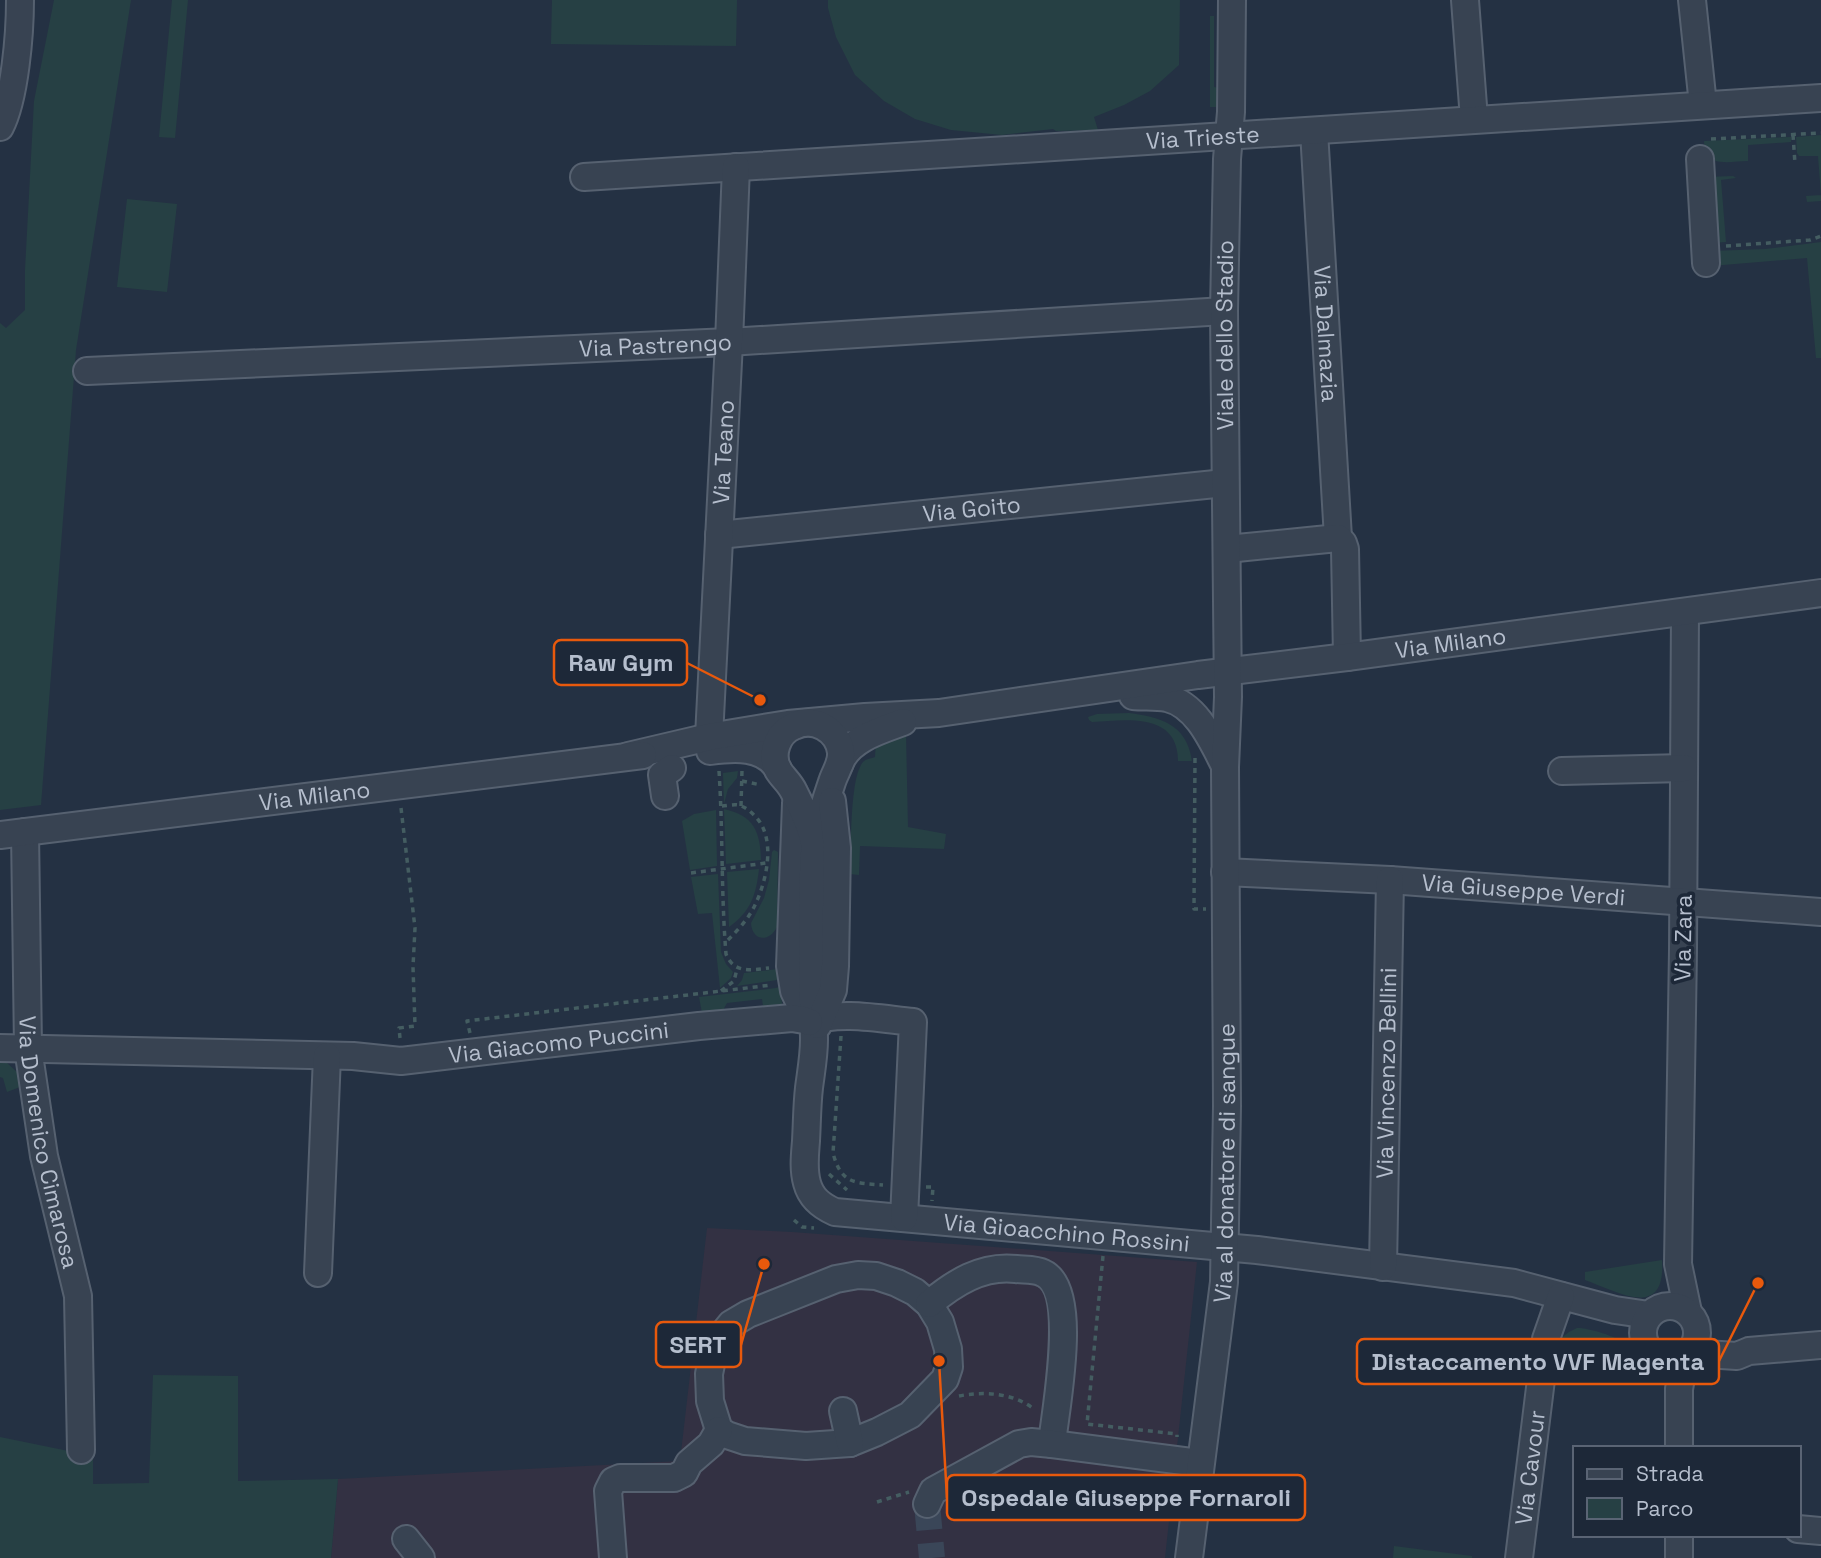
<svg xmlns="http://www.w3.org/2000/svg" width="1821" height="1558" font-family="'Space Grotesk',sans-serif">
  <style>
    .medical { fill: #333143 }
    .green { fill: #264044 }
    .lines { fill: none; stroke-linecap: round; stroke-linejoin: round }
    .minor-tunnel { stroke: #3a4658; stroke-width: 26; stroke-dasharray: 26 13; stroke-linecap: butt }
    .minor-casing { stroke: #566170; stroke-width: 30 }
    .path { stroke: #445d61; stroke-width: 3.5; stroke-dasharray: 5 5; stroke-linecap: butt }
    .minor { stroke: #384352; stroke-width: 26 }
    .labels { text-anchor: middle; stroke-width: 7; stroke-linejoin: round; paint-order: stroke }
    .street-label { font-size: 23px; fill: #b5becd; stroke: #1d2838 }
    .leader { fill: none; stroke: #e8590c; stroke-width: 2.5 }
    .callout-dot { fill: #e8590c; stroke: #1d2838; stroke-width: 2.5 }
    .callout { fill: #1d2838; stroke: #e8590c; stroke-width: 2.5 }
    .callout-label { font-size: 24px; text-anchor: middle; font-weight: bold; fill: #b5becd }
  </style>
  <rect width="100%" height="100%" fill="#243143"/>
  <polygon class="medical" points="707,1228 792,1232 1197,1262 1165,1558 331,1558 338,1479 680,1461"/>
  <g class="green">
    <polygon points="54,0 131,0 76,350 41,805 0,810 0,323 6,328 25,310 25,270 34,101"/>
    <polygon points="172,0 188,0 175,138 159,137"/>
    <polygon points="552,0 737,0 736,46 551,44"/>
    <polygon points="828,0 1180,0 1179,65 1150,91 1124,105 1094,117 1098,130 1056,131 1053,129 1002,135 951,130 915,119 884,101 855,75 836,37 828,8"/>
    <polygon points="1210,16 1214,16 1214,87 1221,88 1216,107 1210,107"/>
    <polygon points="1821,135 1821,201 1807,202 1806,196 1821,195 1818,156 1799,156 1797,153 1796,137"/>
    <path d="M1791,137V142L1748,145V161C1733,161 1717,166 1705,155L1704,141Z"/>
    <polygon points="1733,176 1736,178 1721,180 1726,242 1711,243 1706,177"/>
    <polygon points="127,199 177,204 167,292 117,287"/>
    <polygon points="1821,242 1821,358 1816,358 1807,258 1711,266 1711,251 1765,249"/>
    <path d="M1129,713C1160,717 1187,724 1192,761H1178C1178,712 1126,720 1092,722L1089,720L1088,717L1097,714Z"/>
    <path d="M906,734L908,827L946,834L944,849L860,846L859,875L850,874C851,850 850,783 861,765C864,759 869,759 875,757L876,740Z"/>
    <polygon points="738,771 737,778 728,789 724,804 723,773"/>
    <path d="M724,809C754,816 760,831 761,860L726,864Z"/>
    <polygon points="716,810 717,866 690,870 682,821 694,814"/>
    <path d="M774,850L778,852L777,927C769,943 752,941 751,923L764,898L769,880L772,852Z"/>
    <path d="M759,869C756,895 751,911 729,927L727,872Z"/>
    <polygon points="718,874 721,952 726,964 733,972 731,978 720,988 712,913 698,914 691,877"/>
    <polygon points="778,969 777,980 737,986 742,980 744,973"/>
    <polygon points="781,986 782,1004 763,1006 762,999 727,1003 723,1010 702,1013 699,997 776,988"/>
    <polygon points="0,1063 7,1063 17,1072 20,1087 7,1092 3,1078 0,1077"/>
    <path d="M1662,1260C1666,1321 1618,1292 1585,1280V1272Z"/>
    <path d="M1577,1328C1589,1328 1617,1336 1626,1345C1631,1350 1635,1357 1640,1363L1627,1366L1629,1349L1560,1339L1569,1332Z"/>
    <polygon points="153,1375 238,1376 238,1481 338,1479 331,1558 0,1558 0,1437 93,1456 93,1484 149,1483"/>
    <polygon points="1394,1546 1472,1556 1472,1558 1393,1558"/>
  </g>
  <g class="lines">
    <polyline class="minor-tunnel" points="927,1504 932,1558"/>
    <g class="minor-casing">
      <g id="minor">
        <polyline points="1465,0 1474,119"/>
        <polyline points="1692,0 1703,105"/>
        <path d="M0,127C15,98 20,33 20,0"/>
        <path id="s1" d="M1314,131L1338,538"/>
        <polyline points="1700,159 1706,263"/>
        <path id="s2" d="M584,177L1821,98"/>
        <path id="s3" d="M87,371L729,342L1224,311"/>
        <path id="s4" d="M719,535L1225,483"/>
        <polyline points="1227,549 1338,538 1343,543 1345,549 1347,657"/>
        <polyline points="1685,612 1683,950 1678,1264 1688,1312"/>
        <path d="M1133,696C1144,697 1156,696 1167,698C1197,705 1212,741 1225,766"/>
        <path id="s5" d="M709,737L729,342L736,167"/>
        <path d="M710,751C733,748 764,745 778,769"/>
        <path id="s6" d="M628,756L709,737L788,724L865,717L939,713L1198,675L1347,657L1821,593"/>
        <path d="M840,763C849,739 881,730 903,722"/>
        <polyline points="1562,771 1684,768"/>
        <polyline points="665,796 662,775 672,768"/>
        <polyline points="796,803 790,966 794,991 809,1022"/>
        <path id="s7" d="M25,832L28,1048L44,1156L78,1296L81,1450"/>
        <path id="s8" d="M0,835L643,755"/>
        <path id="s9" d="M815,846C811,827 803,809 794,792C790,783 783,778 778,770C770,754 777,733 794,726C814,716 838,730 841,752C842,764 835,772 832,782C825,802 819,823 815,844C812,863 813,883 813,902C813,936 812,969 813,1003C813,1015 814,1028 814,1040C814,1056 811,1072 809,1088C807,1105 807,1123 806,1141C805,1154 803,1169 807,1183C811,1198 821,1206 835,1212L1257,1250L1514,1283L1615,1310L1649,1315"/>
        <path id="s10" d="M1225,872L1390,880L1821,912"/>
        <path d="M809,1022C839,1010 882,1019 913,1022L904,1218"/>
        <polyline points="818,1025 833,990 835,966 837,848 832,801"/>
        <path id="s11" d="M0,1048L353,1056L401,1061L699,1026L792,1018L804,1020L809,1022"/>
        <path id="s12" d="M1383,1267L1390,880"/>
        <polyline points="318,1273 327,1056"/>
        <polygon points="858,1275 876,1276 897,1283 915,1292 929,1304 940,1322 948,1349 949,1367 945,1379 910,1415 877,1432 850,1443 806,1446 745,1441 727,1435 719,1430 710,1401 709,1374 713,1354 722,1335 731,1324 748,1314 836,1279"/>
        <path d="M929,1304C954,1283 982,1265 1016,1269C1024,1270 1035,1269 1043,1273C1080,1289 1055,1410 1052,1444"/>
        <circle cx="1670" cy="1333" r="27"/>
        <polyline points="1689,1353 1737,1356 1749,1351 1821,1345"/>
        <polyline points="843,1411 850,1443"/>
        <polyline points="1679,1448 1679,1389 1685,1356"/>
        <polyline points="927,1504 933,1491 1019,1444 1031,1442 1052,1444 1199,1463"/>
        <polyline points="1798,1529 1821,1531"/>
        <polyline points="406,1539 421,1558"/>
        <polyline points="613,1558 608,1491 613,1481 620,1478 674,1478 684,1473 689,1463 711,1444 719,1430"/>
        <path id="s13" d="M1189,1558L1224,1282L1227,1106L1225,767L1228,697L1224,311L1227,159L1231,112L1232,0"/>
        <path id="s14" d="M1519,1558L1546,1339L1561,1296"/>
        <polyline points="1679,1558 1679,1535"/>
      </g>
    </g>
    <g class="path">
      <polyline points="1793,135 1795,164"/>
      <polyline points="1711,139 1821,133"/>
      <polyline points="1726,246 1810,240 1821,236"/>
      <polyline points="1195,758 1194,909 1206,909"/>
      <path d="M719,771C723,832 721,893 726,954C734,974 751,970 769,968"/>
      <polyline points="742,781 761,785"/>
      <path d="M722,806C727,806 733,804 738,805C746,807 751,812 756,817C776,839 767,880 755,905C748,920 736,932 725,943"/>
      <polyline points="741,806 742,770"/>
      <polyline points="691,873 766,863"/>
      <polyline points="721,991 734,981 737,969"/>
      <polyline points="470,1033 467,1021 772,985"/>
      <path d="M841,1036L833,1153C841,1184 855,1183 883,1185"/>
      <polyline points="400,1038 399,1028 415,1026 413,967 415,928 401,808"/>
      <polyline points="829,1174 847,1190"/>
      <polyline points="926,1187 933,1187 932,1201"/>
      <polyline points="794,1220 802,1227 814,1228"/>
      <polyline points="1103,1256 1087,1424 1177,1434 1177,1437"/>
      <polyline points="1624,1370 1634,1371 1645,1365 1660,1373"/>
      <path d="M959,1396C984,1391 1015,1393 1035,1410"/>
      <polyline points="1112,1490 1114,1475"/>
      <polyline points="877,1502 909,1492"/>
    </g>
    <use href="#minor" class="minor"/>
  </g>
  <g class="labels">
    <g class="street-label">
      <text dy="8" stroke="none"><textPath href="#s2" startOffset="620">Via Trieste</textPath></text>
      <text dy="8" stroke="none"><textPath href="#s1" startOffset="203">Via Dalmazia</textPath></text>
      <text dy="8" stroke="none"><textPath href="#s13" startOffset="1225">Viale dello Stadio</textPath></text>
      <text dy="8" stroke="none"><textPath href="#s3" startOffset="569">Via Pastrengo</textPath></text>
      <text dy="8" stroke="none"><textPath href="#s5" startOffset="285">Via Teano</textPath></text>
      <text dy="8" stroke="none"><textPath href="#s4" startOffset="254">Via Goito</textPath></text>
      <text dy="8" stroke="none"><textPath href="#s6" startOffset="831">Via Milano</textPath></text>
      <text dy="8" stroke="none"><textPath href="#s8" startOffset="317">Via Milano</textPath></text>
      <text dy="8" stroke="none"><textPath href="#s10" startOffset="299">Via Giuseppe Verdi</textPath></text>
      <text transform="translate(1683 938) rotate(-89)" y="8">Via Zara</text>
      <text dy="8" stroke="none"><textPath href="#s11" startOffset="560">Via Giacomo Puccini</textPath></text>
      <text dy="8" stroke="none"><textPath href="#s12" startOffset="194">Via Vincenzo Bellini</textPath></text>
      <text dy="8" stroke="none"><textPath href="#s7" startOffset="312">Via Domenico Cimarosa</textPath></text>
      <text dy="8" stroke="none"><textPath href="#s13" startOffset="397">Via al donatore di sangue</textPath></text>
      <text dy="8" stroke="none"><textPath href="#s9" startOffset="910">Via Gioacchino Rossini</textPath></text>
      <text dy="8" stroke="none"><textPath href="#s14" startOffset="91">Via Cavour</textPath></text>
    </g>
  </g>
  <path class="leader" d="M760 700L687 663M764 1264L741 1345M1758 1283L1719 1361M939 1361L947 1498"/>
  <g class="callout-dot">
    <circle cx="760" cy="700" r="7"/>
    <circle cx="764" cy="1264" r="7"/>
    <circle cx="1758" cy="1283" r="7"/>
    <circle cx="939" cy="1361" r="7"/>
  </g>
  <g class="callout">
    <rect x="554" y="640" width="133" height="45" rx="7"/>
    <rect x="656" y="1322" width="85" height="45" rx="7"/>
    <rect x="1357" y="1339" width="362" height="45" rx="7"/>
    <rect x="947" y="1475" width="358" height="45" rx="7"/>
  </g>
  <g class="callout-label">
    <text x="621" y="671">Raw Gym</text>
    <text x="698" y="1353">SERT</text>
    <text x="1538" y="1370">Distaccamento VVF Magenta</text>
    <text x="1126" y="1506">Ospedale Giuseppe Fornaroli</text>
  </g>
  <rect x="1573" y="1446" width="228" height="91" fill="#1d2838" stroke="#5a6474" stroke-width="2"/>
  <rect x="1587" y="1469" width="35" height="10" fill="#384352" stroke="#5a6474" stroke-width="2"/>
  <text x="1636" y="1481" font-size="21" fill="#b5becd">Strada</text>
  <rect x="1587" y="1498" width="35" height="21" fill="#264044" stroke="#5a6474" stroke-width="2"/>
  <text x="1636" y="1516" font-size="21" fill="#b5becd">Parco</text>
</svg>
